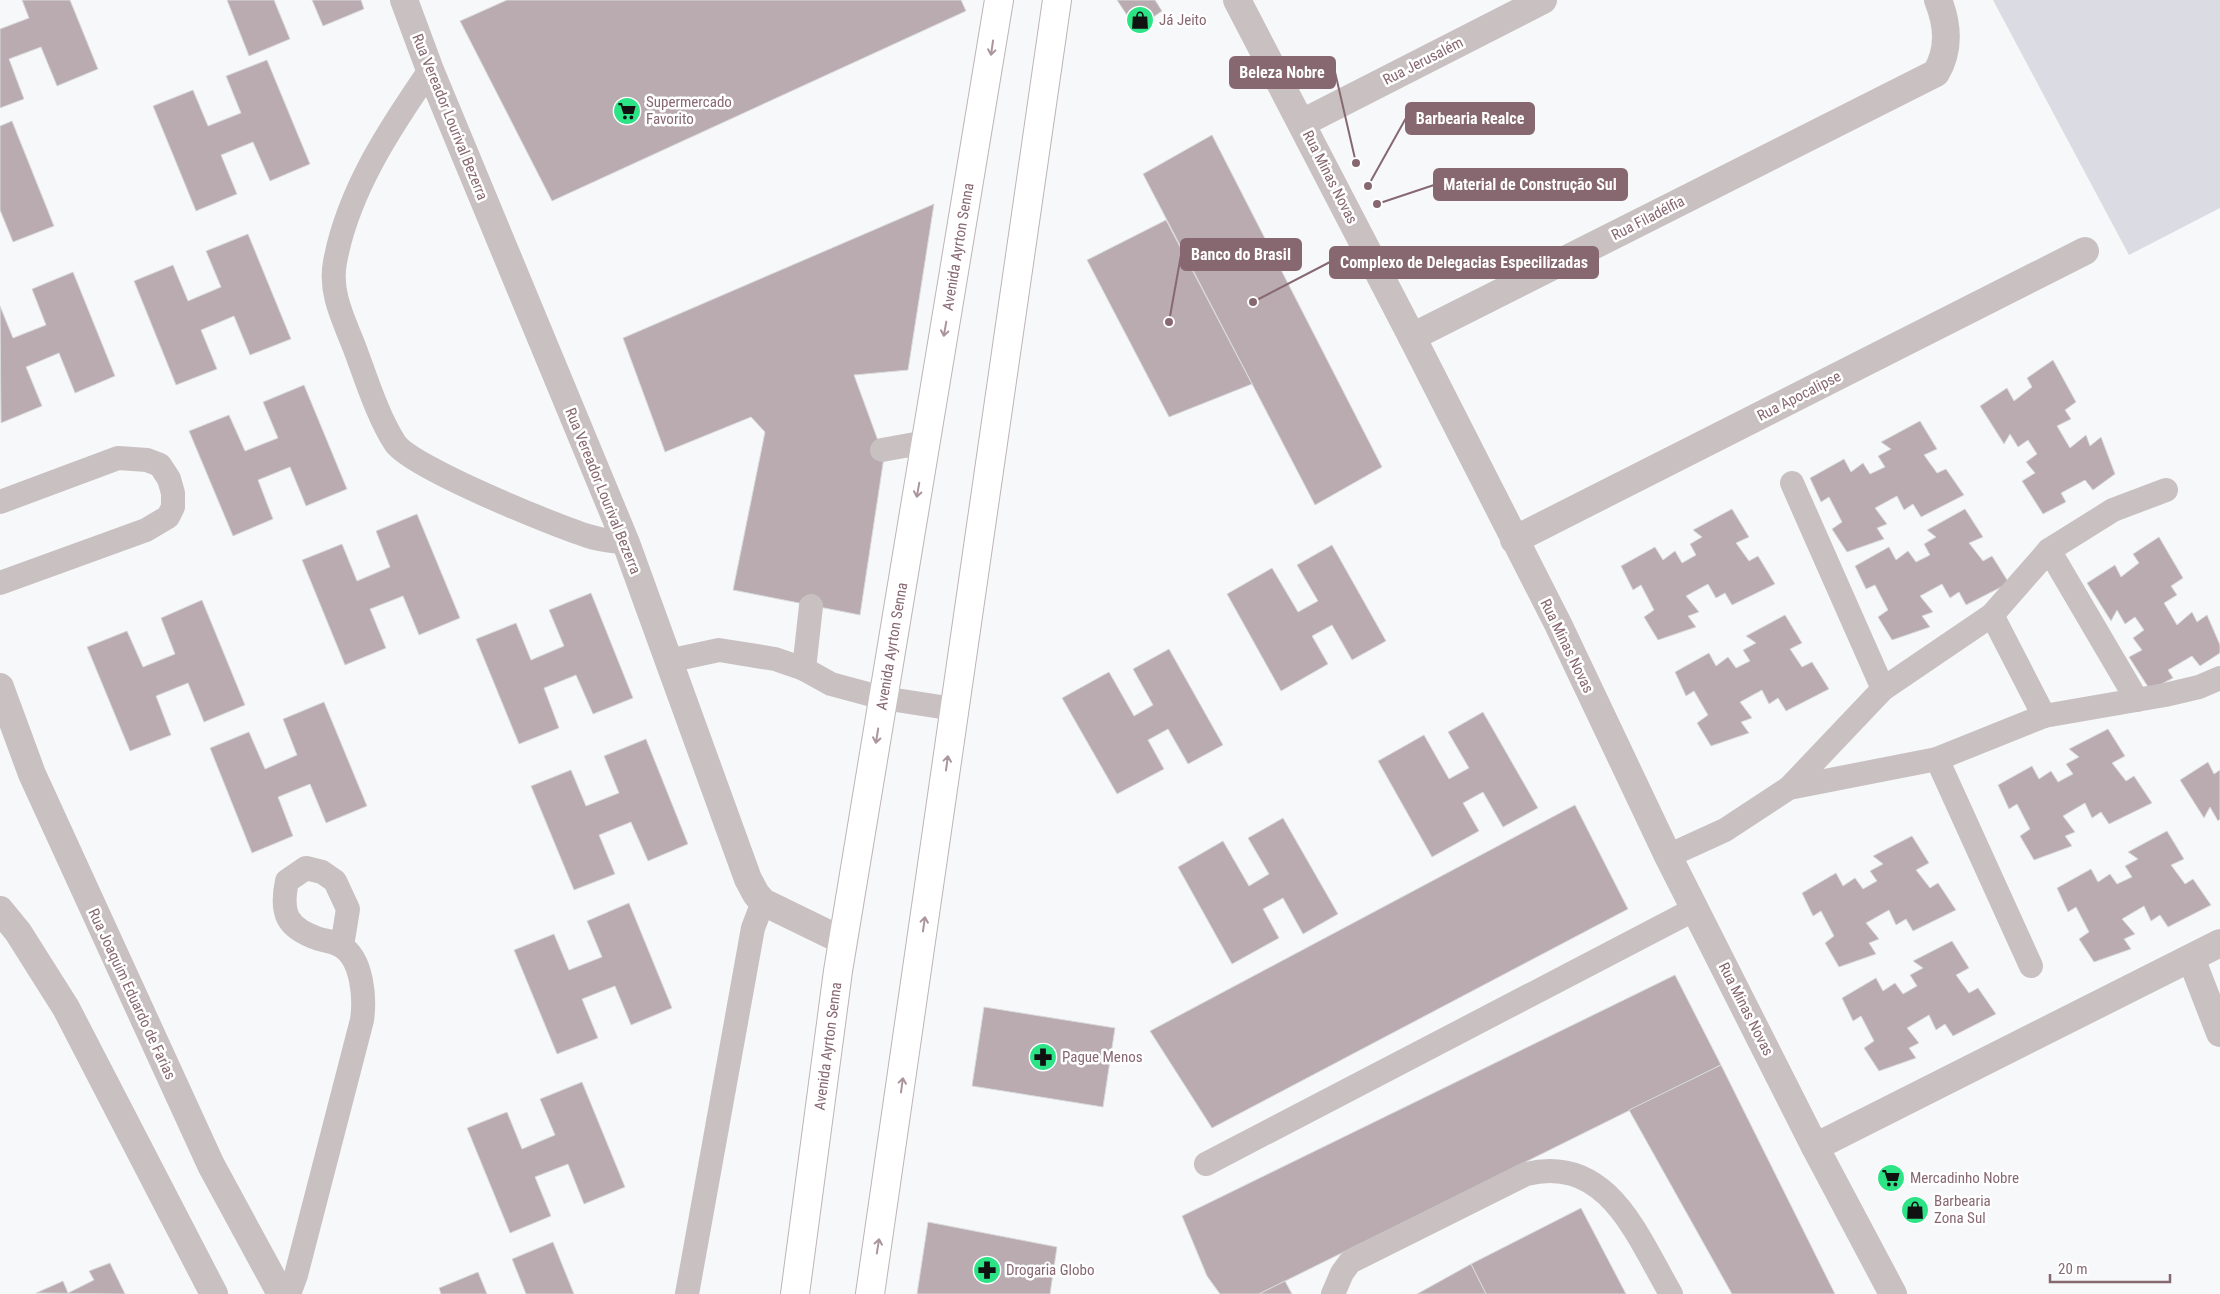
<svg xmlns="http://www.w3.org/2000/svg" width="2220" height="1294" font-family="'Roboto Condensed',sans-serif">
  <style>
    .green { fill: #dbdce3 }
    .building { fill: #b9abb0; stroke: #d9dadb }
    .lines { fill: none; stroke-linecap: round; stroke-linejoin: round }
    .primary-casing { stroke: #bdb4b6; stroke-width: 30 }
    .lane { stroke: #c9c0c2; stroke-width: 24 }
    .street { stroke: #c9c0c2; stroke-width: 28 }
    .primary { stroke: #fff; stroke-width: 28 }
    .oneway { stroke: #ab959c }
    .labels { text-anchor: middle; stroke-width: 5; stroke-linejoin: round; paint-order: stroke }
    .poi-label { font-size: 15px; fill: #876871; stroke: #fff; text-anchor: start }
    .street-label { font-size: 15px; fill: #876871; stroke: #fff }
    .leader { fill: none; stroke: #876871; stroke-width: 2 }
    .callout-dot { fill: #876871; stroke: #fff; stroke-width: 2 }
    .callout { fill: #876871; stroke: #876871; stroke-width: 2 }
    .callout-label { font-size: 16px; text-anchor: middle; font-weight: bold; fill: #fff }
  </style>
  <rect width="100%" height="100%" fill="#f6f8f9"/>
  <polygon class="green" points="1993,0 2220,0 2220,208 2129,255"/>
  <g class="building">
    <polygon points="22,0 70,0 98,69 57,86 41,47 9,59 24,99 0,108 0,29 29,18"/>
    <polygon points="227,0 274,0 290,39 249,56"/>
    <polygon points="312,0 361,0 364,9 323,26"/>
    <polygon points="507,0 961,0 966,11 552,201 460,21"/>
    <polygon points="1117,0 1155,0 1162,11 1136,29"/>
    <polygon points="267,60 310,164 270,181 253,142 221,155 237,194 196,211 153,106 193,90 208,126 241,113 226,76"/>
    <polygon points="12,121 54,226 13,242 0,210 0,126"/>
    <polygon points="1212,135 1382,467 1315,505 1143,174"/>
    <polygon points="934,204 908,370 854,375 884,457 860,615 733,590 765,432 751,417 665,452 623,338"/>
    <polygon points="1166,220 1252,384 1169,417 1087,260"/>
    <polygon points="248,234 291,339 250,355 234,316 201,330 217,369 176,385 134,281 173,265 188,301 221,287 206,251"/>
    <polygon points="73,272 115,376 75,393 59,353 26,367 42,406 1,423 0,306 13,338 46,325 32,289"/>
    <polygon points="2053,360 2076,402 2065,410 2071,419 2057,426 2070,448 2086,435 2090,446 2101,437 2115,474 2093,490 2085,480 2061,493 2066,502 2043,514 2022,481 2035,473 2026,462 2037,454 2028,440 2018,447 2010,434 2004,444 1980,406 2007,388 2014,401 2032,387 2027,378"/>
    <polygon points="304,385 347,489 306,506 290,467 258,480 273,519 233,536 189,431 229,415 245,451 278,438 263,402"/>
    <polygon points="1920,421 1937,449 1924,455 1937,473 1946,469 1964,495 1921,517 1913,504 1904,510 1897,496 1875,508 1887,524 1877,528 1884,539 1847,552 1832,529 1842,522 1829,497 1821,502 1810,478 1844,459 1851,472 1863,463 1870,474 1885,467 1878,456 1891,449 1881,442"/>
    <polygon points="1732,509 1749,537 1736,543 1749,561 1758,556 1775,584 1732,605 1725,593 1716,598 1708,584 1686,596 1699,612 1688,616 1696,627 1658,640 1644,617 1654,610 1641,585 1633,590 1621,566 1655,547 1663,560 1675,551 1682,563 1696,555 1690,544 1702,537 1693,530"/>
    <polygon points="1965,509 1983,537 1969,543 1983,561 1992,556 2009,583 1966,605 1959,592 1950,598 1942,584 1920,596 1933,612 1922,616 1930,627 1892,640 1878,617 1888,610 1875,585 1866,589 1855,566 1889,547 1896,560 1908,551 1916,562 1930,555 1924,544 1936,537 1927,530"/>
    <polygon points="417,514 460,618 419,635 403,596 370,609 386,648 345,665 302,560 342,544 357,581 390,567 376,531"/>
    <polygon points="2159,537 2183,578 2171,586 2177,595 2164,603 2177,625 2192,612 2197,622 2207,615 2220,645 2220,653 2200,666 2192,656 2168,670 2173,678 2150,690 2129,657 2142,650 2133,638 2144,630 2135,617 2125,624 2117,610 2111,621 2087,583 2115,565 2121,577 2139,563 2133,554"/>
    <polygon points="1332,545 1386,641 1352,660 1332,625 1312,636 1328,664 1281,691 1227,594 1272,568 1298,612 1318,601 1297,565"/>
    <polygon points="591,593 633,698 593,714 576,675 544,688 559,728 519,744 476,639 516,623 531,660 564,646 549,610"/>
    <polygon points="202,600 245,705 204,722 188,683 156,696 171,735 130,751 87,647 127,631 143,667 175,654 161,618"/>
    <polygon points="1785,615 1802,643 1790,649 1802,667 1812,662 1829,689 1786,711 1778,698 1769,704 1762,690 1740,702 1752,718 1741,722 1749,733 1711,746 1697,723 1708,715 1694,691 1686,696 1675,672 1709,653 1716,666 1728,657 1736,668 1750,661 1743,650 1756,643 1746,636"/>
    <polygon points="1169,649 1223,745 1188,764 1168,729 1148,740 1164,769 1117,794 1062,698 1109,672 1134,716 1153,705 1133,669"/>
    <polygon points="324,702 367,806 326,823 310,784 278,797 293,836 252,853 210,748 249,732 265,769 297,755 283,719"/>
    <polygon points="1483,712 1538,808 1503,827 1483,792 1463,803 1479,831 1432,857 1378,761 1424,735 1449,779 1469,768 1448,732"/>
    <polygon points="2108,729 2125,756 2112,763 2126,781 2134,776 2152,803 2109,824 2101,812 2092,818 2085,803 2063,816 2075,832 2065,836 2072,846 2034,860 2020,836 2030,829 2017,804 2009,809 1998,785 2032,766 2039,779 2051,771 2058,782 2073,774 2066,764 2079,757 2069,749"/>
    <polygon points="646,739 688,844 648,861 631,822 599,835 615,874 574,890 531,786 571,770 586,806 619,793 604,756"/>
    <polygon points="2208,762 2214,774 2220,770 2220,819 2218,821 2210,807 2204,818 2180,780"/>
    <polygon points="1575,805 1628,909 1212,1128 1150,1031"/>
    <polygon points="1283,818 1338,914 1303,934 1283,898 1263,909 1279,938 1232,964 1178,867 1223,841 1249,886 1269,874 1248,838"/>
    <polygon points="2167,831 2184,859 2171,865 2185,884 2193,879 2211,905 2168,927 2160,915 2151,921 2144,906 2122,919 2135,934 2124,939 2131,949 2094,962 2079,939 2089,932 2076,907 2068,912 2057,888 2091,869 2098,882 2110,874 2117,884 2132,877 2125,866 2138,859 2128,852"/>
    <polygon points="1912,836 1929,863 1916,870 1930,888 1938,883 1956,910 1913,931 1906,919 1896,925 1889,910 1866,923 1879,939 1869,943 1876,954 1839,967 1825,943 1834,936 1821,911 1813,916 1802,893 1836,873 1843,886 1855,878 1863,889 1877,881 1870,871 1883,864 1873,856"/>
    <polygon points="629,903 672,1008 631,1025 615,986 582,999 598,1038 557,1054 514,950 554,934 569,970 602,957 587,921"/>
    <polygon points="1952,941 1969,968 1956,975 1969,993 1978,988 1996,1014 1953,1036 1945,1024 1936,1030 1929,1015 1907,1028 1919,1043 1909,1048 1916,1058 1879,1071 1864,1048 1874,1041 1861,1016 1853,1021 1842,998 1876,978 1883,991 1895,983 1903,994 1917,986 1910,975 1923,968 1913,961"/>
    <polygon points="1675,975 1721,1065 1259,1294 1220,1294 1207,1276 1182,1216"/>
    <polygon points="984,1007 1115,1028 1103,1107 972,1086"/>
    <polygon points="1721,1065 1835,1294 1732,1294 1629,1110"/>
    <polygon points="582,1082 625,1187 584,1204 568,1164 535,1177 551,1216 510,1233 467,1128 507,1112 522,1149 555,1135 540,1099"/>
    <polygon points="1581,1208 1626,1294 1486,1294 1471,1264"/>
    <polygon points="928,1222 1057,1247 1050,1294 917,1294"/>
    <polygon points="553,1242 574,1294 526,1294 512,1259"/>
    <polygon points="110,1263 125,1294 36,1293 63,1281 68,1293 94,1280 89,1271"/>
    <polygon points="1471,1264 1486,1294 1417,1294"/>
    <polygon points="478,1272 487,1294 441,1294 439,1288"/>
    <polygon points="1285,1281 1292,1294 1259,1294"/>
  </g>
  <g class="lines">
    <g class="primary-casing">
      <g id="primary">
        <path id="s1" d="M795,1294L838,971L999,0"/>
        <polyline points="870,1294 1057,0"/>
      </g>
    </g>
    <g class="lane">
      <path d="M430,70C390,128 348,191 335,262C329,293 344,320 355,349C366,378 378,417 395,443C410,467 556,526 588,536C600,540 613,541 626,543"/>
      <polyline points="882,450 926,442"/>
      <polyline points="1792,483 1883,689 1992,615 2049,550"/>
      <polyline points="0,502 118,458 147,460 160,465 169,479 173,493 173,507 168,517 146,530 0,583"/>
      <polyline points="1992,615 2044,716"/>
      <polyline points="668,661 719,650 775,659 804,669 831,684 883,698 954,709"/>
      <polyline points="804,669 811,606"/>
      <polyline points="2137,700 2049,550 2113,510 2166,490"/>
      <polyline points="1937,759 2031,966"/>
      <polyline points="1789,788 1883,689"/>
      <polyline points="1668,856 1725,830 1789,788 1937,759 2044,716 2165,695 2199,687 2220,678"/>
      <polyline points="1206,1164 1695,909"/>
      <path d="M289,1294L296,1275L362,1020C365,999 363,959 341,946C335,942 326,941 319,939C287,928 280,914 287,881L306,868L322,872L335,881L348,909L342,946"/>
      <polyline points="687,1294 753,928 763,902"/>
      <path d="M1333,1294L1342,1273L1350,1262L1526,1174C1608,1154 1637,1236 1671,1294"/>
    </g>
    <g class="street">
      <polyline points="404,0 430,70 626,543 748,879 756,894 763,902 843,941"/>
      <polyline points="1237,0 1412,337 1558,624 1668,856 1815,1147 1893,1294"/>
      <polyline points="1302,123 1543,0"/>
      <path d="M1412,337L1936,73C1950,49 1948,25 1938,0"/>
      <polyline points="1514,540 2085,251"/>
      <polyline points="0,687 32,774 211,1165 281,1294"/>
      <polyline points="0,910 18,932 66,1008 214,1294"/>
      <polyline points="2191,958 2220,1033"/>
      <polyline points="1815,1147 2220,943"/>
    </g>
    <use href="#primary" class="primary"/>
  </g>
  <defs><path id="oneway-shaft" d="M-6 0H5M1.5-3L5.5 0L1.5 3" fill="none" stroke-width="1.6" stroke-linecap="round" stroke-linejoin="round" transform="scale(1.25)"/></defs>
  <g class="oneway">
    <use href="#oneway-shaft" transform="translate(992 48) rotate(98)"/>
    <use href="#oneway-shaft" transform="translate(945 329) rotate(100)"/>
    <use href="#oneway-shaft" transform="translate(918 490) rotate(100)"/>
    <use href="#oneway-shaft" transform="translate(877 736) rotate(99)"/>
    <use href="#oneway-shaft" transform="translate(947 763) rotate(-82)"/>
    <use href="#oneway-shaft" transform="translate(924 924) rotate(-82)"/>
    <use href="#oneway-shaft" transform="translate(902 1085) rotate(-82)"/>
    <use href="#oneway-shaft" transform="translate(878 1246) rotate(-81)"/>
  </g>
  <defs>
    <g id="shop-disc" transform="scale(1.4375)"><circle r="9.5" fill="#2ce386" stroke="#fff"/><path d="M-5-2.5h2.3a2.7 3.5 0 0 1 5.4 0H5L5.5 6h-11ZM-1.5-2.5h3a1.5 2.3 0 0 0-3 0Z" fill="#111"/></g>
    <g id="supermarket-disc" transform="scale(1.4375)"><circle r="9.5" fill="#2ce386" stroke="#fff"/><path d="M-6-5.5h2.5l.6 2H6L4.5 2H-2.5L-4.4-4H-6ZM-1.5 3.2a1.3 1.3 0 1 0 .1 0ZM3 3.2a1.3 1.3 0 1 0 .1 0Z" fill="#111"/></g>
    <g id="pharmacy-disc" transform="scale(1.4375)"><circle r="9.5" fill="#2ce386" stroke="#fff"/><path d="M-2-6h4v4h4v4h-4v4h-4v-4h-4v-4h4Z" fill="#111"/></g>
  </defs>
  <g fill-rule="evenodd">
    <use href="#shop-disc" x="1140" y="20"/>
    <use href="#supermarket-disc" x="627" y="111"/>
    <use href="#pharmacy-disc" x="1043" y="1057"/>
    <use href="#supermarket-disc" x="1891" y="1178"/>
    <use href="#shop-disc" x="1915" y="1210"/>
    <use href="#pharmacy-disc" x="987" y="1270"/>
  </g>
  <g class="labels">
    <g class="poi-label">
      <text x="1159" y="25">Já Jeito</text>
      <text x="646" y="107">Supermercado<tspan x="646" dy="17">Favorito</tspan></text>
      <text x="1062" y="1062">Pague Menos</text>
      <text x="1910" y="1183">Mercadinho Nobre</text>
      <text x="1934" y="1206">Barbearia<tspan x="1934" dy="17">Zona Sul</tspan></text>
      <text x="1006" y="1275">Drogaria Globo</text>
    </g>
    <g class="street-label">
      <text transform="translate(1423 61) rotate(-27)" y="5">Rua Jerusalém</text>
      <text transform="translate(450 117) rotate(68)" y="5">Rua Vereador Lourival Bezerra</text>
      <text transform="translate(1330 177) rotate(63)" y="5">Rua Minas Novas</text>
      <text transform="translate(1648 218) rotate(-27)" y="5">Rua Filadélfia</text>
      <text dy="5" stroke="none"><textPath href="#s1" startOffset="1060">Avenida Ayrton Senna</textPath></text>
      <text transform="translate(1799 396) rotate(-27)" y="5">Rua Apocalipse</text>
      <text transform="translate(603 491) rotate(68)" y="5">Rua Vereador Lourival Bezerra</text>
      <text dy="5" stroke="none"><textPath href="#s1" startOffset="655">Avenida Ayrton Senna</textPath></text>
      <text transform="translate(1567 646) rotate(64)" y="5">Rua Minas Novas</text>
      <text transform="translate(132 994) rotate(65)" y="5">Rua Joaquim Eduardo de Farias</text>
      <text transform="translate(1746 1009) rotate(63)" y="5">Rua Minas Novas</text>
      <text dy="5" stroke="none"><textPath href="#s1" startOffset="250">Avenida Ayrton Senna</textPath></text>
    </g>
  </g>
  <path class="leader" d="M1356 163L1335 72M1368 186L1406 118M1377 204L1434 185M1169 322L1181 255M1253 302L1330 262"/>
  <g class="callout-dot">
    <circle cx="1356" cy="163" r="5"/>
    <circle cx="1368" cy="186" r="5"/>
    <circle cx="1377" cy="204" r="5"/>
    <circle cx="1169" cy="322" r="5"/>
    <circle cx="1253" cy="302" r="5"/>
  </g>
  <g class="callout">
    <rect x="1230" y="57" width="105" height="31" rx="5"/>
    <rect x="1406" y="103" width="128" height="31" rx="5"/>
    <rect x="1434" y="169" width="193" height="31" rx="5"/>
    <rect x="1181" y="239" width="120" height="31" rx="5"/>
    <rect x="1330" y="247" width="268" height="31" rx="5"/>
  </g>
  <g class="callout-label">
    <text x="1282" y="78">Beleza Nobre</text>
    <text x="1470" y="124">Barbearia Realce</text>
    <text x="1530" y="190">Material de Construção Sul</text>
    <text x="1241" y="260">Banco do Brasil</text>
    <text x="1464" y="268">Complexo de Delegacias Especilizadas</text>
  </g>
  <path d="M2050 1274v8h120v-8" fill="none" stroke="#876871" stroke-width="2.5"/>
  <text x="2058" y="1274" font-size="15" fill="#876871" stroke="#ffffff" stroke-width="4" paint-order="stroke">20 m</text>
</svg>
